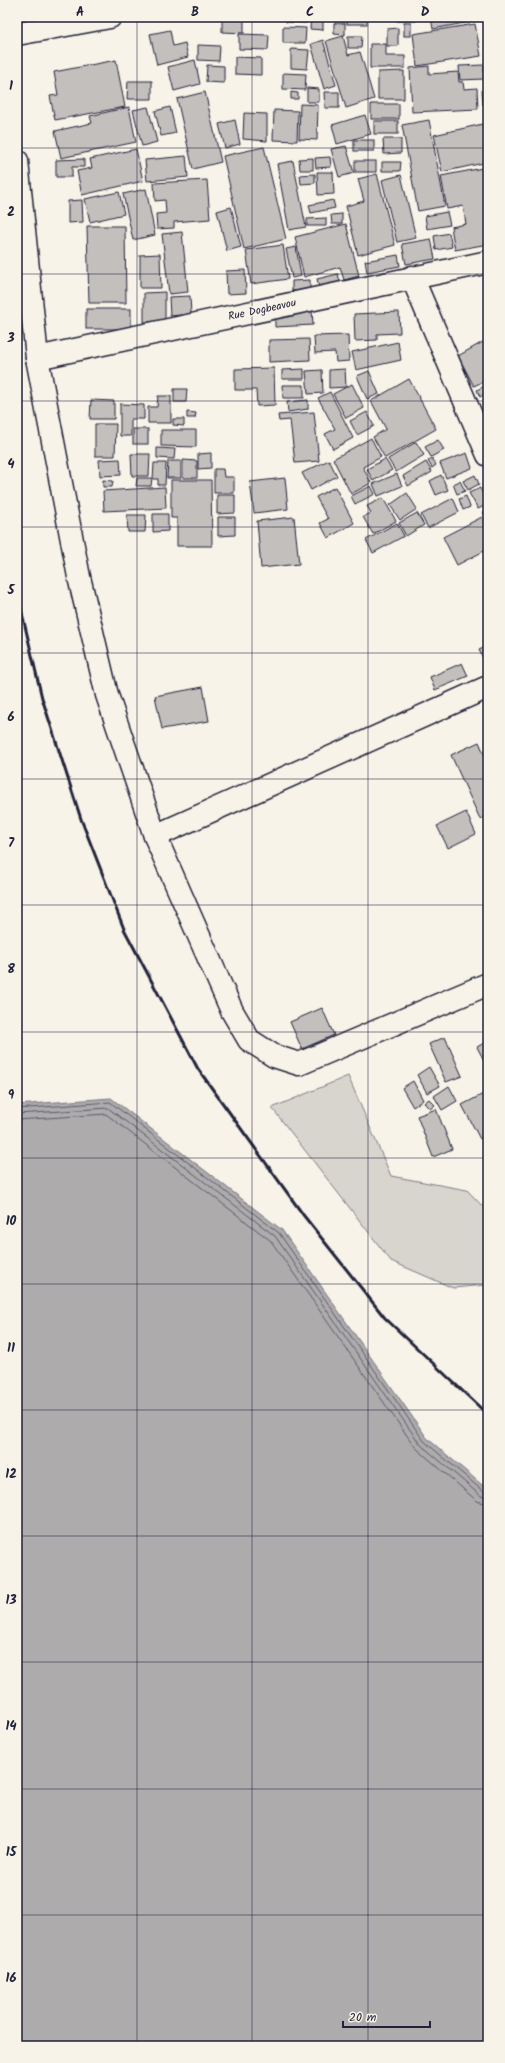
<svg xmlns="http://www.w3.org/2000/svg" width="505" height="2063" font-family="Kalam,sans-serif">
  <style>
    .green { fill: #d8d5cf; stroke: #7d7c85 }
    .water { fill: #aeabad; stroke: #76747f }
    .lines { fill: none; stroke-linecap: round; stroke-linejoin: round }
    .shore { stroke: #5a5969; stroke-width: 1 }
    .building { fill: #c2bfbd; stroke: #22223b }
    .minor-casing { stroke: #22223b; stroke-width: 25 }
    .minor { stroke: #f7f3e8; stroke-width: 22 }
    .rail { stroke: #22223b; stroke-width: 3 }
    .grid { fill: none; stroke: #22223b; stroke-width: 1; stroke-opacity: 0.55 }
    .labels { text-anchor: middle; stroke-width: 3; stroke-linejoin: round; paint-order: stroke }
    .street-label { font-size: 11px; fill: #22223b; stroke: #f7f3e8 }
    .neatline { fill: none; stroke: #22223b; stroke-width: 1.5 }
    .grid-label { font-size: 13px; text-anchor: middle; font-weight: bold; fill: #22223b }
  </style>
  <rect width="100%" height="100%" fill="#f7f3e8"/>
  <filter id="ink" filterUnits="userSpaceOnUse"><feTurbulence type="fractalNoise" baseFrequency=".025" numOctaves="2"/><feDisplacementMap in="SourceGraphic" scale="8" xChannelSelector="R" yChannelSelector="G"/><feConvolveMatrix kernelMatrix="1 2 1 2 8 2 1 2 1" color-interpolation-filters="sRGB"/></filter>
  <g filter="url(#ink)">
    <polygon class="green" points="348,1076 391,1176 467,1190 488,1212 488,1279 486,1285 453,1288 391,1261 272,1108"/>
    <polygon class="water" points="111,1098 282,1230 427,1438 488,1490 488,2046 17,2046 17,1105"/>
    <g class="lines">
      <g class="shore">
        <polyline points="17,1109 110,1102 279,1233 424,1441 484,1492 488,1493"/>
        <polyline points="17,1114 108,1108 275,1236 420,1444 481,1496 488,1498"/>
        <polyline points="17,1120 106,1114 271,1241 415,1447 477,1501 488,1504"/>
      </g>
    </g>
    <g class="building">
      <polygon points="222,17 244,17 244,33 222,32"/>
      <polygon points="286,17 306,17 306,23 286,22"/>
      <polygon points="311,17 323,17 323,30 310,29"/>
      <rect x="347" y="17" width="20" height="7"/>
      <polygon points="397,17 415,17 416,21 397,21"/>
      <polygon points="431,17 474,17 475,21 433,29"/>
      <polygon points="484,21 488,21 488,50"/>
      <polygon points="334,23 345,23 345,35 334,34"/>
      <rect x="404" y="23" width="7" height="13"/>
      <polygon points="475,24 481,56 417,66 413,34"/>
      <polygon points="283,27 306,28 305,43 283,43"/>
      <polygon points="398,28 398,46 387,46 387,29"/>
      <polygon points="170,30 173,46 185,43 188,57 157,65 150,34"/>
      <polygon points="239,34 269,35 268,50 239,49"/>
      <polygon points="343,36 348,55 360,52 374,99 346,108 326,41"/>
      <polygon points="348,36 362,36 361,48 348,48"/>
      <polygon points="323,40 336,85 324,89 311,44"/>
      <polygon points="370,44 386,44 386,56 405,56 405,68 370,68"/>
      <polygon points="198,45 220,46 219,61 198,60"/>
      <polygon points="291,49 309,50 307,69 291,68"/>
      <polygon points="235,57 261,58 261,75 235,74"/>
      <polygon points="116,60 125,107 55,120 50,96 58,95 54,72"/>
      <polygon points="195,60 200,84 174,91 168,67"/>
      <polygon points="207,65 224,66 224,83 206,82"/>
      <polygon points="484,65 484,79 460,80 459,66"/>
      <polygon points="429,66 429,74 458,72 459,82 463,82 464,89 477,88 478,109 412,112 410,68"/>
      <polygon points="404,71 404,99 378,99 378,72"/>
      <polygon points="283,73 306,74 305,90 283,89"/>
      <polygon points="128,81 152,81 152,99 127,99"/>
      <polygon points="307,88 319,89 319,102 307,102"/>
      <polygon points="482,90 488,90 488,105 483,105"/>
      <polygon points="205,92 221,162 193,169 177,99"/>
      <polygon points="291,92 298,93 298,99 291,99"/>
      <polygon points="324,92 339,92 339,108 325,108"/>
      <polygon points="300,104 318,105 317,140 299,139"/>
      <rect x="371" y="104" width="28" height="15"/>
      <polygon points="129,107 136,142 61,158 55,131 92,123 90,116"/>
      <polygon points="148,107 157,142 142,146 133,110"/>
      <polygon points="170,107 176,133 161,136 155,111"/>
      <polygon points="274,110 298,111 297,141 273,140"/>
      <polygon points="244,113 267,114 267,141 243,139"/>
      <polygon points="365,115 371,134 337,144 332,125"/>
      <polygon points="235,120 240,144 225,148 219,124"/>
      <polygon points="429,120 445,206 418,211 402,125"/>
      <rect x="374" y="121" width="24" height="13"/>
      <polygon points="487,123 488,162 442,172 434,135"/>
      <polygon points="383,139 401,139 401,153 384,154"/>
      <rect x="354" y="140" width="20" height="11"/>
      <polygon points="346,146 354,173 339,177 331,149"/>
      <polygon points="264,147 286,239 244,249 223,156"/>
      <polygon points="136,149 143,181 82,195 77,171 92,168 90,159"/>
      <polygon points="186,156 188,177 147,181 145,160"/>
      <polygon points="330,157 331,167 316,168 315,158"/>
      <polygon points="313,158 313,170 300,170 299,159"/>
      <polygon points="84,159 84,167 72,167 72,177 56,177 56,160"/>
      <polygon points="293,161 306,227 289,230 277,164"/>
      <rect x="355" y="161" width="21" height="11"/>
      <polygon points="382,162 401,162 400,171 382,171"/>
      <polygon points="488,167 488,244 455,250 451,227 466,224 463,206 447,209 441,176"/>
      <polygon points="317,172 333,172 334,194 318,195"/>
      <polygon points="315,174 315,183 301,184 300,175"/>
      <polygon points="377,174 395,245 358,255 346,206 364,201 358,179"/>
      <polygon points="401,175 416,238 397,242 382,180"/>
      <polygon points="207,180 210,219 174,222 174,228 157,229 156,214 166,213 165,200 155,201 154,183"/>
      <polygon points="146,189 155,235 133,240 123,194"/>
      <polygon points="119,192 124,214 90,222 85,199"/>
      <polygon points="82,200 83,222 68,223 68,201"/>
      <polygon points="333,200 335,208 311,213 309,205"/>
      <polygon points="231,207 241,247 227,251 217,211"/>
      <polygon points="447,212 450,225 427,229 425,216"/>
      <polygon points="342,214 342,224 332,224 331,215"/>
      <polygon points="326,218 326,226 307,226 307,219"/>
      <polygon points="346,224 359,276 344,280 340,267 304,277 295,237"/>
      <polygon points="87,226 125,226 126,303 89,303"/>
      <polygon points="182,232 188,292 169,294 162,234"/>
      <polygon points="449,233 452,247 436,250 434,236"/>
      <polygon points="431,239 435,259 406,264 402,244"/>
      <polygon points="283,245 288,279 251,284 246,250"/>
      <polygon points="296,247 301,276 292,278 286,249"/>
      <polygon points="160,254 161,288 140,288 140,255"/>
      <polygon points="398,255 400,266 367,272 365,261"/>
      <polygon points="245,270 246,293 227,294 226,271"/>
      <polygon points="338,274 340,282 319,287 317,279"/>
      <polygon points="310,280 310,290 292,291 292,281"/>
      <polygon points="165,292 165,321 144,322 144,293"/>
      <polygon points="190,296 191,314 170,316 169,297"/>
      <rect x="86" y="309" width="45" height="20"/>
      <polygon points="312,310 313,325 275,327 275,311"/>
      <polygon points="399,312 400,333 377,334 377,340 355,341 354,314"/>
      <polygon points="348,335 349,361 336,362 335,352 315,353 314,336"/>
      <polygon points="309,339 310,360 269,362 269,340"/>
      <polygon points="488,339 488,379 474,386 458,356"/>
      <polygon points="398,342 401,360 356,370 352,352"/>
      <polygon points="274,368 275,405 257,406 256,390 235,390 235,369"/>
      <polygon points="304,369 304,379 282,379 282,370"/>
      <polygon points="345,369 346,387 329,388 329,370"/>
      <polygon points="322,370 323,393 308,394 306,371"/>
      <polygon points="369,371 379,394 367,399 357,376"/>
      <polygon points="409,379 436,429 385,458 373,437 386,429 371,401"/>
      <polygon points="352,384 364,408 346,418 333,394"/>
      <polygon points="488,384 488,392 480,397 477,390"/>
      <polygon points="282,385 304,385 304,398 283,398"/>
      <polygon points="174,389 187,389 186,402 174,402"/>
      <polygon points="330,392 353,438 333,449 325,434 335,429 318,398"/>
      <polygon points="158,396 171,396 171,423 148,423 148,407 157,407"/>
      <polygon points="91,400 114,401 114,419 90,419"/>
      <polygon points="308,400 308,409 288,412 287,402"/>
      <polygon points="120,404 144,405 144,419 131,419 131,436 120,436"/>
      <polygon points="187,412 196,413 195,418 187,418"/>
      <polygon points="314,412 319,461 295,463 290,420 279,421 278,415"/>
      <polygon points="367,412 374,426 357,435 350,421"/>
      <polygon points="173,419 184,419 184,426 173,425"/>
      <polygon points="95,424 116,424 115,456 95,456"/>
      <rect x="133" y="429" width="15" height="15"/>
      <polygon points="161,430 196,430 196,447 161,446"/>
      <polygon points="371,438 381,457 363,467 371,483 351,494 333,459"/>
      <polygon points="438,440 444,450 431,457 425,447"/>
      <polygon points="416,442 424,455 396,472 388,459"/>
      <polygon points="157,448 175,449 174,459 157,458"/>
      <polygon points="211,453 211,468 198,469 198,454"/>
      <polygon points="467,453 472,468 446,478 440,463"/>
      <polygon points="131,454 150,454 149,476 132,476"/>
      <polygon points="432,458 436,465 432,468 428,461"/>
      <polygon points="120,459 121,475 100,476 99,460"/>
      <polygon points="385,459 392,470 373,481 367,469"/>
      <polygon points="183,460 197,461 197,478 183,478"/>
      <polygon points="329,460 337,476 311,490 302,473"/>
      <polygon points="168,461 181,461 181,478 167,478"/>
      <polygon points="426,462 432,472 408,486 403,476"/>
      <polygon points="154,463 166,463 165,485 158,485 158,479 153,479"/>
      <polygon points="214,469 223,469 224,477 234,477 234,493 214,493"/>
      <polygon points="397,474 402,486 378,496 373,484"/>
      <polygon points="441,475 448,490 436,495 430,481"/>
      <polygon points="475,475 479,484 468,490 463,481"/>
      <polygon points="137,478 152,478 151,486 136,486"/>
      <polygon points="285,478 288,509 254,513 250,482"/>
      <polygon points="103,480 113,481 112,487 103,487"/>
      <polygon points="171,480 211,480 212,546 177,546 177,518 171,518"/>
      <polygon points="460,481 465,491 457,494 453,484"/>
      <polygon points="371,486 375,494 355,504 351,496"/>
      <polygon points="165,487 166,508 104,511 103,491"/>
      <polygon points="335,487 354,523 328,538 320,523 328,519 316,497"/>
      <polygon points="480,488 488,504 478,509 469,493"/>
      <polygon points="407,493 417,509 400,520 390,505"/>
      <polygon points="217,495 235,495 235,513 217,514"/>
      <polygon points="466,496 470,507 463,510 459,499"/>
      <polygon points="383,498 396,521 373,534 363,517 371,513 367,506"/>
      <polygon points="453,498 459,512 428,528 421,515"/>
      <polygon points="488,510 488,523 483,512"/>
      <polygon points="417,513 424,525 406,536 399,523"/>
      <polygon points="153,514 168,514 168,531 153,532"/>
      <polygon points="127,515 146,515 145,532 128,532"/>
      <polygon points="218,517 235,517 235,535 218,536"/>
      <polygon points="294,517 299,564 261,568 257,521"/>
      <polygon points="482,517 488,529 488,549 457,565 443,537"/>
      <polygon points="397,523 404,536 373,553 366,540"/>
      <polygon points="488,646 488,668 479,650"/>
      <polygon points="462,663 468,676 435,690 430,677"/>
      <polygon points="203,687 209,721 162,729 155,696"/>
      <polygon points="479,742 488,763 488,816 480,819 451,755"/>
      <polygon points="466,812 476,834 448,848 437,826"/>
      <polygon points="322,1008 334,1035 302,1049 290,1022"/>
      <polygon points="445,1037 462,1076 446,1082 429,1044"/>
      <polygon points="488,1041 488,1068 477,1047"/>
      <polygon points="429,1067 440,1086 427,1093 417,1075"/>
      <polygon points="413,1081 423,1100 413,1107 402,1088"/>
      <polygon points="449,1086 457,1101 442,1110 434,1096"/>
      <polygon points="487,1092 488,1134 480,1139 462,1105"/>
      <polygon points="429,1099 435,1105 430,1109 424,1103"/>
      <polygon points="436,1109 452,1149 433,1157 417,1116"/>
    </g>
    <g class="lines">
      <g class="minor-casing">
        <g id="minor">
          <polyline points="17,34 110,17"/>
          <polyline points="17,161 37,358 79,577 107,695 155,836 232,1011 249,1040 274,1056 299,1064 488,984"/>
          <polyline points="412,277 488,455"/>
          <polyline points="37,358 488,262"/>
          <polyline points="155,836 488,687"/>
        </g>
      </g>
      <use href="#minor" class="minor"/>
      <polyline class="rail" points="17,592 42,698 81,819 124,929 198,1069 304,1216 385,1318 488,1415"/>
    </g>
  </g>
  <path class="grid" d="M137,17V2046M252,17V2046M368,17V2046M17,148H488M17,274H488M17,401H488M17,527H488M17,653H488M17,779H488M17,905H488M17,1032H488M17,1158H488M17,1284H488M17,1410H488M17,1536H488M17,1662H488M17,1789H488M17,1915H488"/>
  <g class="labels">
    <g class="street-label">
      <text transform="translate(262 309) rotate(-12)" y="4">Rue Dogbeavou</text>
    </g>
  </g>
  <rect width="505" height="2063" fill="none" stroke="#f7f3e8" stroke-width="44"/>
  <path d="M343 2021v6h87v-6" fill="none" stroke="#22223b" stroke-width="2"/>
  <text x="349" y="2021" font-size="12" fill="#22223b" stroke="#f7f3e8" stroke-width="3" paint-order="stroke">20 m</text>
  <rect x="22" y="22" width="461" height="2019" class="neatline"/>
  <g class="grid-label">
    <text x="80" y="16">A</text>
    <text x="195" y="16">B</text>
    <text x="310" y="16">C</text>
    <text x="425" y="16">D</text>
    <text x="11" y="90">1</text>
    <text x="11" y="216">2</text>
    <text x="11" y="342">3</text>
    <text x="11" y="468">4</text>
    <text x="11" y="594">5</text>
    <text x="11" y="721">6</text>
    <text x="11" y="847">7</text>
    <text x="11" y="973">8</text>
    <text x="11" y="1099">9</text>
    <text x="11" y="1225">10</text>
    <text x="11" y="1352">11</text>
    <text x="11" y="1478">12</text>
    <text x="11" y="1604">13</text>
    <text x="11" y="1730">14</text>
    <text x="11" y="1856">15</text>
    <text x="11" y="1982">16</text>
  </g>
</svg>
